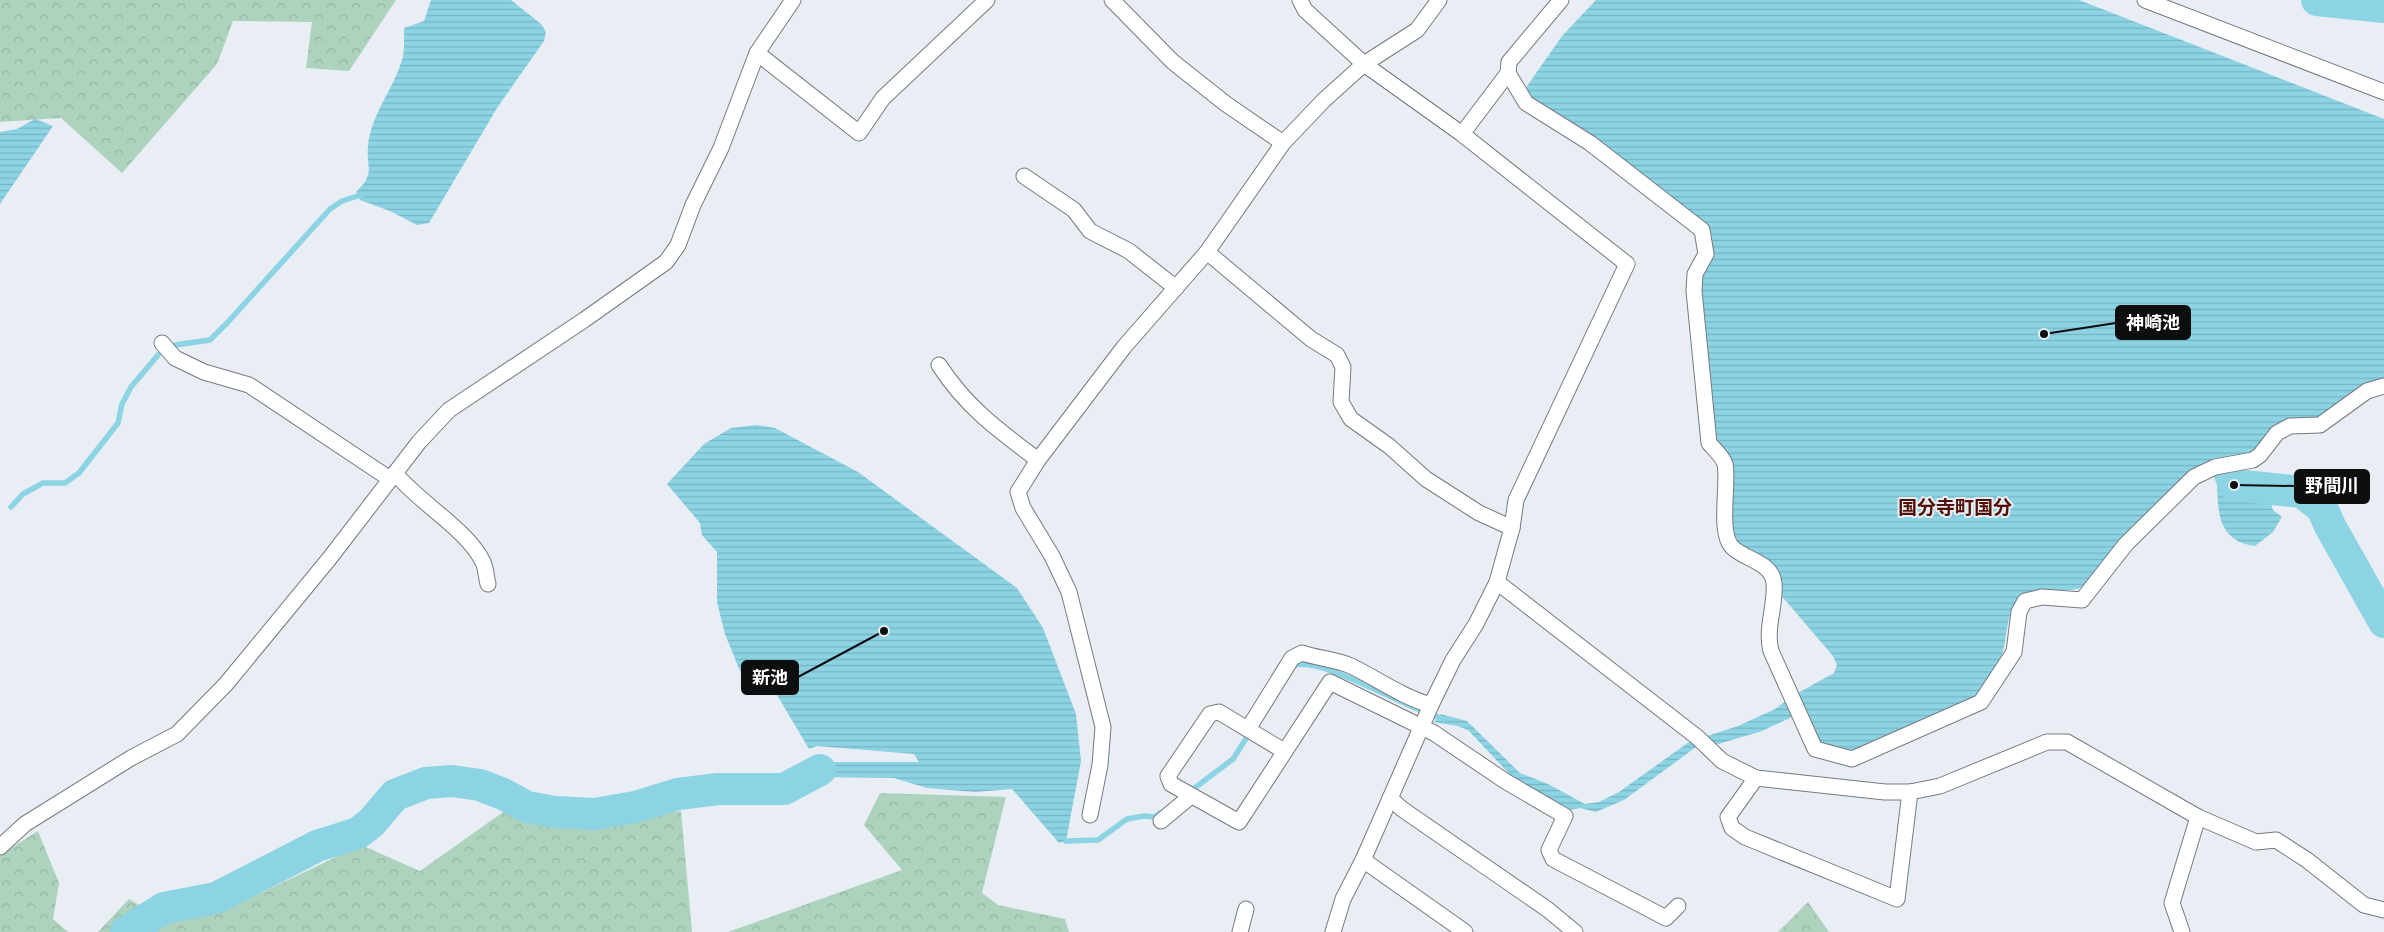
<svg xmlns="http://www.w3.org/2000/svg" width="2384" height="932" font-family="'Asap Condensed','Noto Sans JP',sans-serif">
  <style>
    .forest { fill: url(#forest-crowns) }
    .water { fill: url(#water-rules) }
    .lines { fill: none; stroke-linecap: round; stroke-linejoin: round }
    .stream { stroke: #8cd3e3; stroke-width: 5.5 }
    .river { stroke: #8cd3e3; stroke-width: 32 }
    .street-casing { stroke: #757a7f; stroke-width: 17 }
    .street { stroke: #fff; stroke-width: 15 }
    .labels { text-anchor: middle; stroke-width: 4; stroke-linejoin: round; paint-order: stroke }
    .quarter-label { font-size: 19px; font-weight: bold; fill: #520f06; stroke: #e8eef4 }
    .leader { fill: none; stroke: #0d0e10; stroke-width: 2 }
    .callout-dot { fill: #0d0e10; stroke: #e8eef4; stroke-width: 2 }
    .callout { fill: #0d0e10; stroke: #0d0e10; stroke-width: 2 }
    .callout-label { font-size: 18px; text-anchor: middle; font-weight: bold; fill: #fff }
  </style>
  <defs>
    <pattern id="forest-crowns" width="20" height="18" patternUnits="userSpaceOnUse" patternTransform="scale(1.25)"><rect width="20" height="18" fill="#add3be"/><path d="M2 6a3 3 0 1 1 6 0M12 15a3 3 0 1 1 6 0" fill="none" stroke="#94b4a2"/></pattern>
    <pattern id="water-rules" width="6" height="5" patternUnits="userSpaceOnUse" patternTransform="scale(1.25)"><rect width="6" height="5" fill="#8cd3e3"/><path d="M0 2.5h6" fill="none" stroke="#78b4c2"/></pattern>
  </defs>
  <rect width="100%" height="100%" fill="#e8eef4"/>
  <g class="forest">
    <polygon points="0,0 396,0 349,71 306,68 312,22 233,21 217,64 122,173 61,118 0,122"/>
    <polygon points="880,793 1006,797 982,893 998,905 1065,919 1069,932 728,932 902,870 864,825"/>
    <polygon points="506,810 552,825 681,811 692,932 98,932 129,899 161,918 236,905 361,845 420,871"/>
    <polygon points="38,831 59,883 53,919 68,932 0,932 0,855"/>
    <polygon points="1808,902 1829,932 1778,932"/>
  </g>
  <g class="water">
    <path d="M431,0H511L541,24L546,32L544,41L497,108L429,223L417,225L390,211L360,200L356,192C376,173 366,168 368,146C371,115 392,91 401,63C405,53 404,39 404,28L424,21Z"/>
    <path d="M1596,0H2079L2384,119V379L2364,384L2326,417L2309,421L2256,453L2214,462L2086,585C2066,598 2040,580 2021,597C2006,610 2008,633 2003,651C1998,670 1984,688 1969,701L1856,753L1820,744L1792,717L1762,731L1715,745L1696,747L1624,800L1596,812L1580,808L1570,810L1518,783L1468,730L1457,726L1434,722L1440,714L1467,721L1520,773L1548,784L1585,804L1599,802L1619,792L1689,742L1738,726L1775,709L1796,694L1834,673L1837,665L1833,656L1737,544L1729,529L1715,443L1700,279C1712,259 1715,252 1709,229L1540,106L1525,89L1562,36Z"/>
    <polygon points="35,119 53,126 0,204 0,132 17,129"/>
    <polygon points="757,425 775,428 858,472 1017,588 1043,628 1076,714 1081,761 1066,841 1059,843 1012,789 975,792 927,788 894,778 822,777 818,762 919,762 914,754 817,746 809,749 777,695 740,671 725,634 717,602 717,552 702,535 700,523 667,484 704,444 731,428"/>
    <path d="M2243,469L2263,478L2273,510L2282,517L2273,532L2255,546C2214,541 2218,505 2217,474Z"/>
  </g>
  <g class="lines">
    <g class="stream">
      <polyline points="175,345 210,340 228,322 330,209 342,201 364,194"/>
      <polyline points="11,507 23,494 43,483 65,483 79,473 118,423 122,404 131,387 158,355"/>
      <path d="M1293,666C1319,654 1410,711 1444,719"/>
      <polyline points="1188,793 1233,759 1250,732"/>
      <polyline points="1066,841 1098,840 1127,819 1144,816 1155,817 1160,813"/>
    </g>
    <g class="river">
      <polyline points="2317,0 2384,7"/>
      <polyline points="2230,474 2234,485 2302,492 2322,508 2330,526 2384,622"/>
      <polyline points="126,932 164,908 216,898 317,846 358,833 371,823 395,795 426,783 452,781 480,785 503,794 527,807 555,812 595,814 635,807 678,794 718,789 784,789 820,770"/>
    </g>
    <g class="street-casing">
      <g id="street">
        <polyline points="1112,0 1173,62 1226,104 1283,143"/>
        <polyline points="1300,0 1305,10 1364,64 1462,134 1627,264 1516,500 1512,528 1497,582 1697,737 1722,761 1756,778 1885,792 1910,792 1940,786 2047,742 2067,742 2198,817 2256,842 2276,840 2307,860 2364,905 2384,910"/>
        <polyline points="2145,0 2384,92"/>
        <polyline points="757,53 859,133 883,98 987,0"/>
        <path d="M1508,73L1526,103L1590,143L1702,230L1706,254L1695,274L1694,291L1709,443C1714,449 1723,457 1725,464C1729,485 1718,532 1732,547C1745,560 1772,562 1774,583C1776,606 1765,628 1771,651L1815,749L1852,759L1981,702L2014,652L2019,612L2025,601L2042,597L2082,600L2126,544L2194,477L2215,467L2253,460L2260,455L2277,433L2290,426L2320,425L2367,391L2384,386"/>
        <polyline points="1462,134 1508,73 1509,62 1561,0"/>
        <polyline points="1024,176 1074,210 1090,231 1129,251 1176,288"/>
        <polyline points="1207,252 1311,339 1337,355 1343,367 1341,402 1351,419 1389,446 1426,479 1479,513 1512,528"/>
        <polyline points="162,343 175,358 204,372 249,385 390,479"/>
        <path d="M939,365C967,408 998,430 1038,460"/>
        <path d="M395,473C419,503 467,529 483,562C486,568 486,577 488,584"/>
        <path d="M1248,729L1292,658L1302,653C1316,658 1339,660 1351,666C1378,679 1402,697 1431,705"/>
        <polyline points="1284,751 1219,712 1210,714 1168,776 1171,784 1239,822 1330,682 1434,733 1505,781 1565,816 1549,850 1553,859 1666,918 1678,906"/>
        <polyline points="1756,778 1728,817 1732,828 1745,837 1897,899 1910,792"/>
        <polyline points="1390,798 1402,809 1547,909 1575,932"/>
        <polyline points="1090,815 1100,765 1103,727 1069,592 1052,556 1023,508 1018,492 1038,460 1124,347 1207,252 1283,143 1324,100 1364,64 1417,30 1439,0"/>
        <polyline points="1161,821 1191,796"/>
        <polyline points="0,847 25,824 131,758 177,734 226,684 329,559 419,442 449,410 584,320 666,262 678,245 693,205 721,148 757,53 793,0"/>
        <polyline points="1363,860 1465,932"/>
        <polyline points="1240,932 1246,909"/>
        <polyline points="1333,932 1343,899 1363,860 1431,705 1453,660 1476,624 1497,582"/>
        <polyline points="2182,932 2172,903 2198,817"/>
      </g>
    </g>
    <use href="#street" class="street"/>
  </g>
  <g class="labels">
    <g class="quarter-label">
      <text x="1955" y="514">国分寺町国分</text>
    </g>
  </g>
  <path class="leader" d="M2044 334L2116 323M2234 485L2295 486M884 631L798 677"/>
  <g class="callout-dot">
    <circle cx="2044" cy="334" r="5"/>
    <circle cx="2234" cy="485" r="5"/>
    <circle cx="884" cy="631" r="5"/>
  </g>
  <g class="callout">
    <rect x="2116" y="306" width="74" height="33" rx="5"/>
    <rect x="2295" y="470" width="74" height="33" rx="5"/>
    <rect x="742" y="661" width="56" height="33" rx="5"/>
  </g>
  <g class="callout-label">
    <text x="2153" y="329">神崎池</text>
    <text x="2332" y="492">野間川</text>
    <text x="770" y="684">新池</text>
  </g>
</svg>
